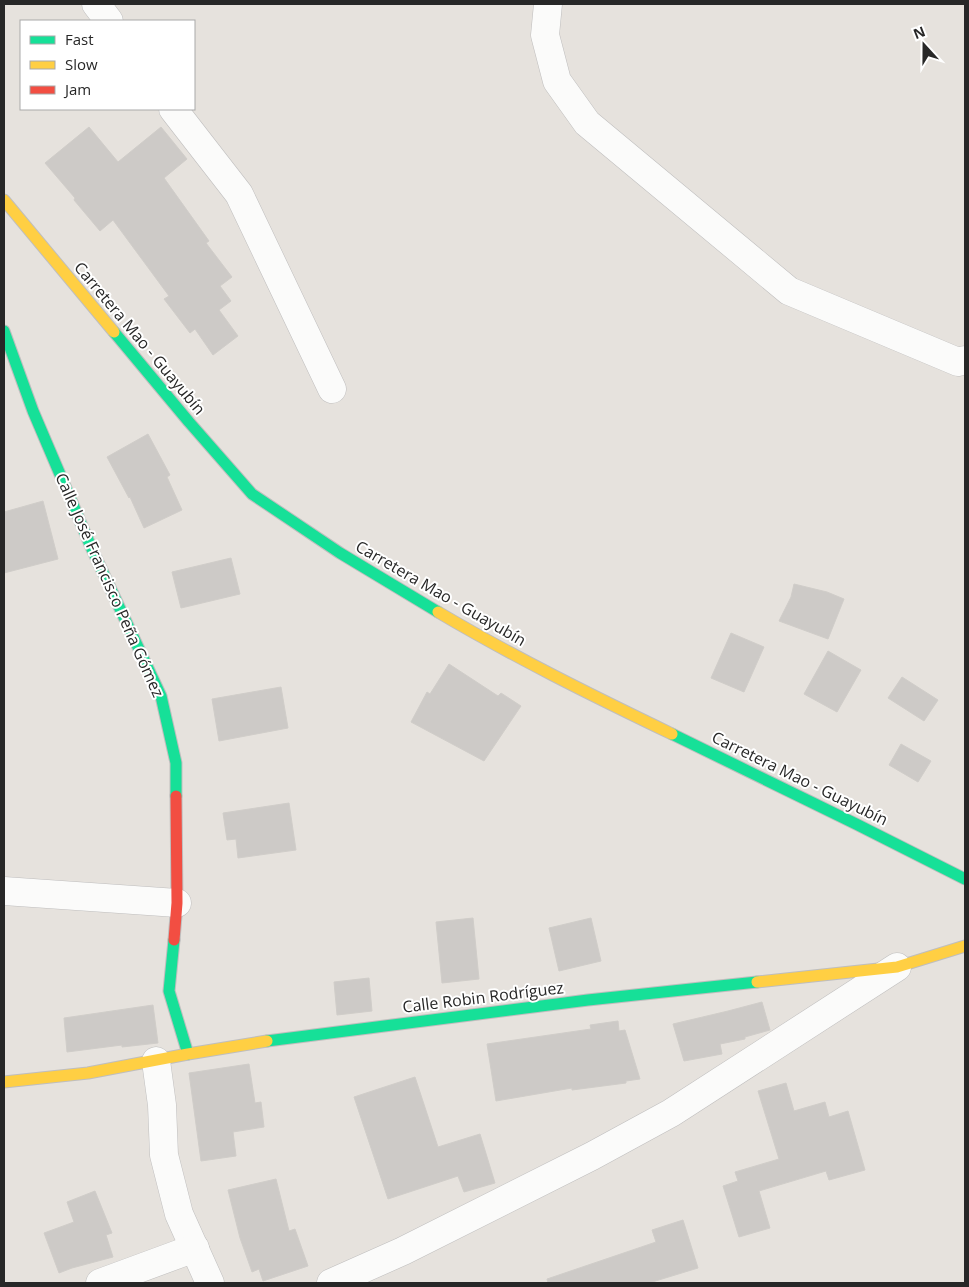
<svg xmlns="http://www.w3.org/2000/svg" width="969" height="1287" font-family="'Open Sans',sans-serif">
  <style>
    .building { fill: #cdcac7; stroke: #d0cdc9 }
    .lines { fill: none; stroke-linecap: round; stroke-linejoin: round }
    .street-casing { stroke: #bfbebe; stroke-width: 29 }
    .fast-casing { stroke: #bfbebe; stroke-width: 13 }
    .slow-casing { stroke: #bfbebe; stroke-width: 13 }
    .jam-casing { stroke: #bfbebe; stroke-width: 13 }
    .street { stroke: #fbfbfa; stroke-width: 28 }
    .fast { stroke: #16e098; stroke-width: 11 }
    .slow { stroke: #ffcf43; stroke-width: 11 }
    .jam { stroke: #f24e42; stroke-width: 11 }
    .labels { text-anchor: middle; stroke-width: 4; stroke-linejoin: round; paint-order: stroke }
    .street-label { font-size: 16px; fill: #272727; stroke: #fff }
  </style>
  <rect width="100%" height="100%" fill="#e6e2dd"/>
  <g class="building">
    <polygon points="89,127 118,162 161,127 187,159 164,178 209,241 206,243 232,277 220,286 231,301 219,310 238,336 213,355 195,329 190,333 164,299 169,296 113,220 100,231 74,200 75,198 45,163"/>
    <polygon points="148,434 170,475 167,477 182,510 144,528 130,497 129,498 107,457"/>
    <polygon points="43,501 58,559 4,573 4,512"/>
    <polygon points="231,558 240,594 181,608 172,572"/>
    <polygon points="794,584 827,592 844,599 828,639 779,621 791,597"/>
    <polygon points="731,633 764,647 744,692 711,678"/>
    <polygon points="828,651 861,670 837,712 804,694"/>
    <polygon points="449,664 498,696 501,693 521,706 484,761 411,722 427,692 430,694"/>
    <polygon points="902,677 938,700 924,721 888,698"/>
    <polygon points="281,687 288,728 219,741 212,699"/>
    <polygon points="901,744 931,761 918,782 889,765"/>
    <polygon points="289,803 296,850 238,858 236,839 227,840 223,813"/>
    <polygon points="473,918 479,979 442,983 436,922"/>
    <polygon points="591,918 601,961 559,971 549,928"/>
    <polygon points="369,978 372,1011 337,1015 334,982"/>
    <polygon points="762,1002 770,1030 745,1037 745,1039 720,1044 722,1054 684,1061 673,1024 728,1011"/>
    <polygon points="153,1005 158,1043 122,1047 122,1045 67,1052 64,1018"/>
    <polygon points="618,1021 619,1031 625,1030 640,1079 626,1081 626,1083 572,1090 572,1088 496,1101 487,1044 591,1029 590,1025"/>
    <polygon points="249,1064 255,1103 261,1102 264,1127 233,1132 236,1156 201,1161 189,1073"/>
    <polygon points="415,1077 438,1147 480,1134 495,1183 464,1192 458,1176 388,1199 354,1097"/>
    <polygon points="786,1083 794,1111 825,1102 829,1117 848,1111 865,1170 829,1180 826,1171 759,1191 770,1228 739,1237 723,1186 738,1181 735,1172 779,1159 758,1091"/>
    <polygon points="276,1179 289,1231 295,1229 308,1266 263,1281 259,1269 252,1272 240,1238 228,1190"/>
    <polygon points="95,1191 112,1233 106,1235 113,1257 72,1268 59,1273 44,1233 74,1222 67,1202"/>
    <polygon points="683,1220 698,1268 649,1283 548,1283 547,1279 656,1242 652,1230"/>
  </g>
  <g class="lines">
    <g class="street-casing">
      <g id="street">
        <polyline points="96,4 109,21"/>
        <polyline points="548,4 545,35 557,81 587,123 789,291 958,362 965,360"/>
        <polyline points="173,109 239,194 332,389"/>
        <polyline points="4,891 177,903"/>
        <polyline points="156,1061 162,1105 164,1155 179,1214 210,1283"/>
        <polyline points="100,1283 195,1248"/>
        <polyline points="331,1283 403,1251 592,1156 671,1113 897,967"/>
      </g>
    </g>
    <g class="fast-casing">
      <g id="fast">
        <polyline points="4,331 33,411 91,547 161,696 176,763 176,796"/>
        <polyline points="114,332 189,422 252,494 340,553 438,612"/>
        <polyline points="672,734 856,824 965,879"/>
        <polyline points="174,940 169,991 188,1054"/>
        <polyline points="267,1041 588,1000 757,982"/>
      </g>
    </g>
    <g class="slow-casing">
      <g id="slow">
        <polyline points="4,200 114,332"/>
        <path d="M438,612C514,657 593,696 672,734"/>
        <polyline points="757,982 897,967 965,946"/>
        <polyline points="4,1082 88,1073 188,1054 267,1041"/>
      </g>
    </g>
    <g class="jam-casing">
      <polyline id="jam" points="174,940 177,903 176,796"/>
    </g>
    <use href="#street" class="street"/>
    <use href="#fast" class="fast"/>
    <use href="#slow" class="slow"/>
    <use href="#jam" class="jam"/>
  </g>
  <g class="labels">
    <g class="street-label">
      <text transform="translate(140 338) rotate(50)" y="6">Carretera Mao - Guayubín</text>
      <text transform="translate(110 585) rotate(66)" y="6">Calle José Francisco Peña Gómez</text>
      <text transform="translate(441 593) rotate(30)" y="6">Carretera Mao - Guayubín</text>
      <text transform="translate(800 778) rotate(26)" y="6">Carretera Mao - Guayubín</text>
      <text transform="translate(483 997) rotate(-7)" y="6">Calle Robin Rodríguez</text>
    </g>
  </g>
  <rect width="969" height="1287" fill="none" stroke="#272727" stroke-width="10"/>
  <rect x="20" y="20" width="175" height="90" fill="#ffffff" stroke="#a9a9a9"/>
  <rect x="30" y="36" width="25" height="8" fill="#16e098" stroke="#a9a9a9"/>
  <text x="65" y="45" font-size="15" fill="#272727">Fast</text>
  <rect x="30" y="61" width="25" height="8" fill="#ffcf43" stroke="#a9a9a9"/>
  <text x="65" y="70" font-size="15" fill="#272727">Slow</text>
  <rect x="30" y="86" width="25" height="8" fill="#f24e42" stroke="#a9a9a9"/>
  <text x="65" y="95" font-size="15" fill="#272727">Jam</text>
  <g transform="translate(924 45) rotate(339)" stroke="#ffffff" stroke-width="4" paint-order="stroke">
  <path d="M0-4L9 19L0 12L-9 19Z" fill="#272727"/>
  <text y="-8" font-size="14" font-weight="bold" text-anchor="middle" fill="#272727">N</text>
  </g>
</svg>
